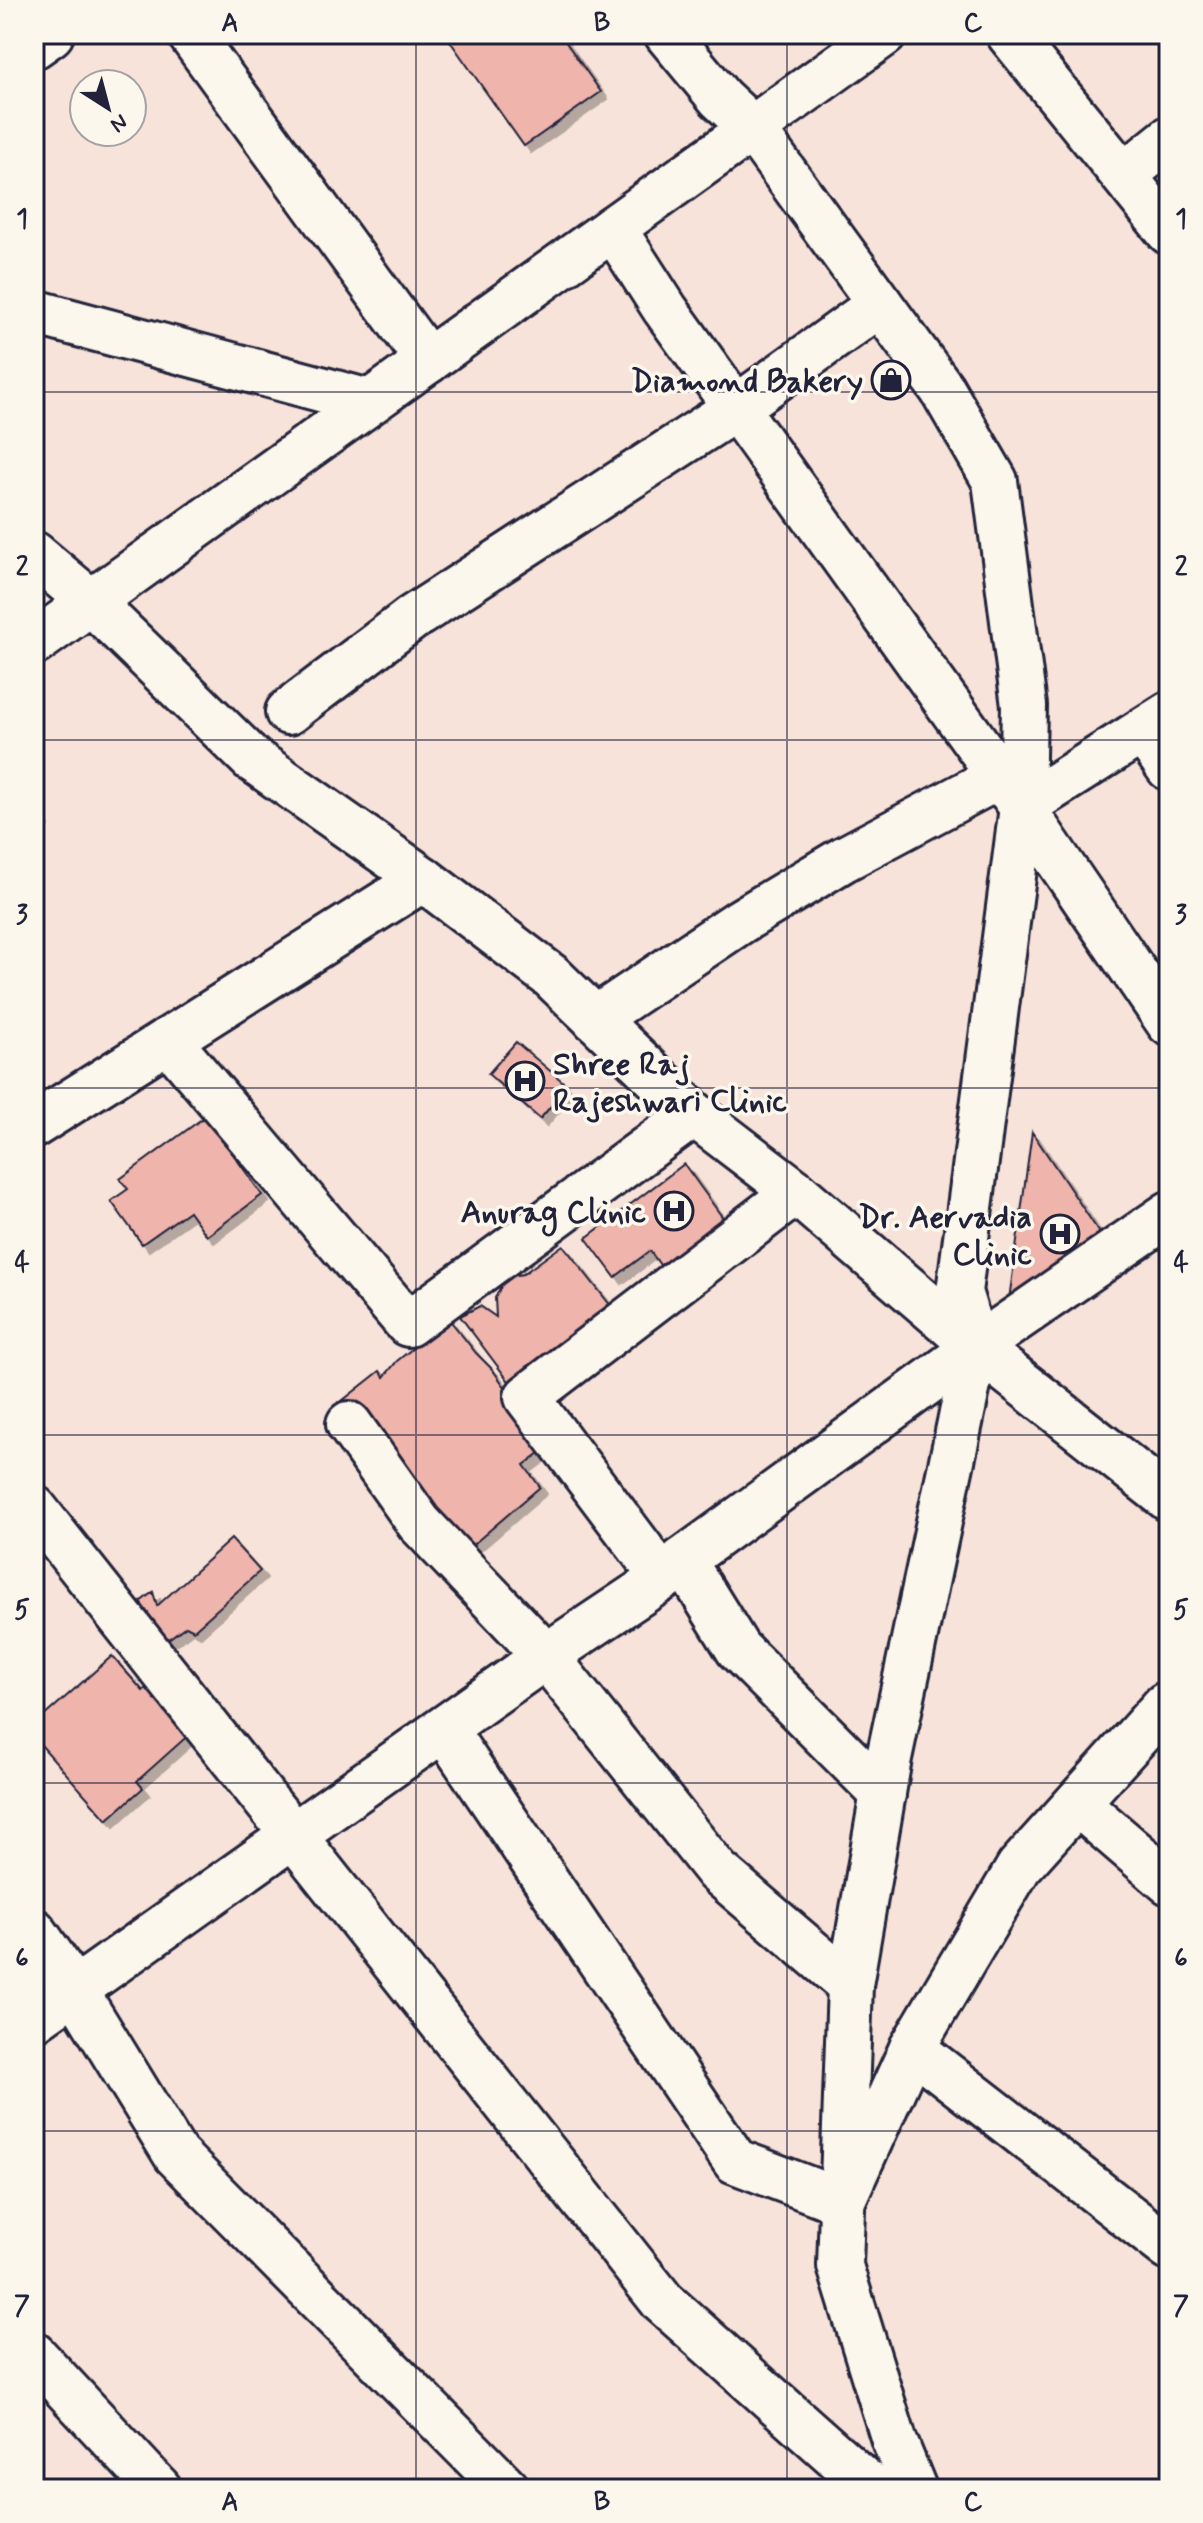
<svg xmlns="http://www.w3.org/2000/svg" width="1203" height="2523" font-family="Mynerve,sans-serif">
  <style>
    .building { fill: #efb4ac; stroke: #22223b; stroke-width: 2; filter: url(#shadow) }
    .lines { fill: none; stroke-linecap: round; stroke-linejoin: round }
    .minor-casing { stroke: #22223b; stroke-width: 50 }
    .major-casing { stroke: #22223b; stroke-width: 50 }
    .minor { stroke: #fbf7ec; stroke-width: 44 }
    .major { stroke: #fbf7ec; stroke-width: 44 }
    .grid { fill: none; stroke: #22223b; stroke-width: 2; stroke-opacity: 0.55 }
    .labels { text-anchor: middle; stroke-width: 7; stroke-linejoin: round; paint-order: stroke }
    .poi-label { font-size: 32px; font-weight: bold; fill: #22223b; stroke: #fbf7ec; text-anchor: end }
    .neatline { fill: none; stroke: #22223b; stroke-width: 3 }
    .grid-label { font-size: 26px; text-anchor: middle; font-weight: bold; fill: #22223b }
  </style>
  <defs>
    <filter id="shadow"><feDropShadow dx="7" dy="7" stdDeviation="0" flood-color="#0004"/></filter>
  </defs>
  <rect width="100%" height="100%" fill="#f7e3d9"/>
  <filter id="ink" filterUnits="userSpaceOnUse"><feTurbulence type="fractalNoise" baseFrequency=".0125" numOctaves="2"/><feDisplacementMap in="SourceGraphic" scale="16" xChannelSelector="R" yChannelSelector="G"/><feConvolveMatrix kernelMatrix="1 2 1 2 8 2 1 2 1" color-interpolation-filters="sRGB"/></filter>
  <g filter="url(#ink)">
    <g class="building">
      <polygon points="445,34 560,34 601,92 524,146"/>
      <polygon points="34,807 42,819 34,824"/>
      <polygon points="516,1042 568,1086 540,1119 488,1074"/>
      <polygon points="206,1116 262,1195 207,1236 189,1211 142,1244 111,1201 128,1189 120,1179"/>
      <polygon points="1032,1132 1105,1241 1008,1307"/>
      <polygon points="684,1164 733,1232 670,1279 650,1251 615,1277 586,1238"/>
      <polygon points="563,1245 618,1315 517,1392 460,1316 480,1306 496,1317 495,1298 506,1277 523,1274"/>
      <polygon points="449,1319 476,1353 492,1369 548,1447 524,1465 540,1487 468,1549 446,1518 407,1480 342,1401 380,1371 384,1377 397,1361"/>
      <polygon points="231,1539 260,1571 194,1630 186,1626 167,1640 140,1602 153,1592 157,1606"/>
      <polygon points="112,1656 143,1691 149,1685 192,1732 137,1781 143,1788 107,1820 34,1737 34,1725"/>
    </g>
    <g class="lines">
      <g class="minor-casing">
        <g id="minor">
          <polyline points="190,34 428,361"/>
          <polyline points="1009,34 1169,232"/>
          <polyline points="34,46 51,34"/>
          <polyline points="1124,175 1169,139"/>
          <polyline points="613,228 665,309 1022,807 1169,1023"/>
          <polyline points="34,312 369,402"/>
          <polyline points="34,554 91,602 252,759 423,879 551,976 694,1114 796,1192 976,1347 1169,1499"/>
          <polyline points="34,643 884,34"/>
          <polyline points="288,712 412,618 736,408 880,304"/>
          <polyline points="1143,731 1169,768"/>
          <polyline points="1022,807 1169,714"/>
          <polyline points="595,1019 741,921 844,859 1000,776"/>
          <polyline points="168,1040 408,1324 694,1114"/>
          <polyline points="34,1125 423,879"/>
          <polyline points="349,1424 419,1523 546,1656 717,1871 850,1985"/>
          <polyline points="34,1508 663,2302 873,2489"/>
          <polyline points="683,1560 738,1649 883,1794"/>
          <polyline points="663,1578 527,1397 796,1192"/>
          <polyline points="444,1729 735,2161 842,2202 912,2048 1019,1867 1165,1705"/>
          <polyline points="1077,1803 1169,1882"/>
          <polyline points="34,1931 75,1990 176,2155 507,2489"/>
          <polyline points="34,2019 546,1656 663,1578 683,1560 976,1347"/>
          <polyline points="912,2048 1169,2248"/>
          <polyline points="34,2355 159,2489"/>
        </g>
      </g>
      <g class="major-casing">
        <g id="major">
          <polyline points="667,34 720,98 752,128 942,389 995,481 1024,706 1022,807 959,1292 976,1347 889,1758 850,1985 840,2266 894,2440 914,2489"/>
          <polyline points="976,1347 1169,1214"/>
        </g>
      </g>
      <use href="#minor" class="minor"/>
      <use href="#major" class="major"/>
    </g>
  </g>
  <path class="grid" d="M416,34V2489M787,34V2489M34,392H1169M34,740H1169M34,1088H1169M34,1435H1169M34,1783H1169M34,2131H1169"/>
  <defs>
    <g id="shop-ring" transform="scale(2)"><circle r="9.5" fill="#fbf7ec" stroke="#22223b" stroke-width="1.5"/><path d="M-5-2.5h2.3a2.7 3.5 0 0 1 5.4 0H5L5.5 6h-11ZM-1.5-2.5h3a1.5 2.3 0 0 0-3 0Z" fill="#22223b"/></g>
    <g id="hospital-ring" transform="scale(2)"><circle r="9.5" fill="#fbf7ec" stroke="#22223b" stroke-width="1.5"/><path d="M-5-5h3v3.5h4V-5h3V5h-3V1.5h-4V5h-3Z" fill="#22223b"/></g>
  </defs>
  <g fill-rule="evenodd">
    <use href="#shop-ring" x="891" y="380"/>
    <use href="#hospital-ring" x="525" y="1081"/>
    <use href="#hospital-ring" x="674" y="1211"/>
    <use href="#hospital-ring" x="1060" y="1234"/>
  </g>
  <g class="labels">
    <g class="poi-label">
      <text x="863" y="391">Diamond Bakery</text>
      <text x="553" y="1074" text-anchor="start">Shree Raj<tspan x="553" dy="37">Rajeshwari Clinic</tspan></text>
      <text x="646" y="1222">Anurag Clinic</text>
      <text x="1032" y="1227">Dr. Aervadia<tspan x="1032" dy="37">Clinic</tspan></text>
    </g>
  </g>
  <rect width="1203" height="2523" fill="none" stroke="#fbf7ec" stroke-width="88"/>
  <g transform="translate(108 108) rotate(144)"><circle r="38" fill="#fbf7ec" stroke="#a4a2a5" stroke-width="2"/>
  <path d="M0-6L14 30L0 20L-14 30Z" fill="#22223b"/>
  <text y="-12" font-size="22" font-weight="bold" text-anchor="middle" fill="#22223b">N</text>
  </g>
  <rect x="44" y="44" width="1115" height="2435" class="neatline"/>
  <g class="grid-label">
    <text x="230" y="31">A</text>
    <text x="602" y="31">B</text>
    <text x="973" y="31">C</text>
    <text x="22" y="227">1</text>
    <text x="1181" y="227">1</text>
    <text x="22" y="575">2</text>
    <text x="1181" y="575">2</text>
    <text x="22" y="923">3</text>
    <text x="1181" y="923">3</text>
    <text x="22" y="1271">4</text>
    <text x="1181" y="1271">4</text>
    <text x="22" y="1618">5</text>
    <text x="1181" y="1618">5</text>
    <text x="22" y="1966">6</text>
    <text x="1181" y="1966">6</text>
    <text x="22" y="2314">7</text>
    <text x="1181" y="2314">7</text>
    <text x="230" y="2510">A</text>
    <text x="602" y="2510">B</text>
    <text x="973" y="2510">C</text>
  </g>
</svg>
